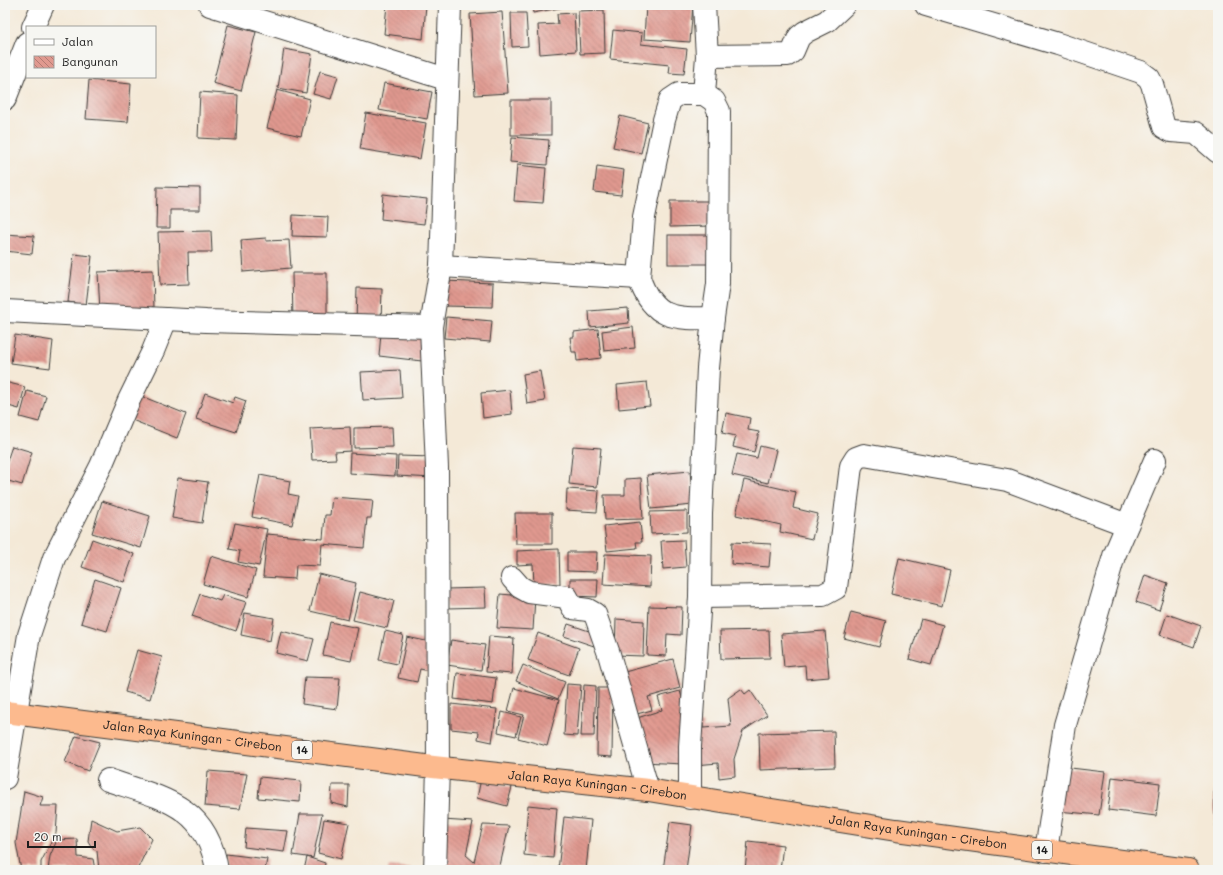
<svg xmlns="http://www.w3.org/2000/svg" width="1223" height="875" font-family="Mali,sans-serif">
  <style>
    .building { fill: url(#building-back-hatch) }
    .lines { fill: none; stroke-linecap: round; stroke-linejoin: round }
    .minor-casing { stroke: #3c3b38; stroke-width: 24 }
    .highway-casing { stroke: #3c3b38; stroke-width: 24 }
    .minor { stroke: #fff; stroke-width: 22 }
    .highway { stroke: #fcba8e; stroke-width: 22 }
    .labels { text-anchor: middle; stroke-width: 3.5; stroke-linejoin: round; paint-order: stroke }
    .shield { fill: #f6f6f2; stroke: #5d5d5c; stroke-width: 1 }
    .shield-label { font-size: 11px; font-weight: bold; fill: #1c1c1c }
    .street-label { font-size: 12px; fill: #1c1c1c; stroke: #f6f6f2 }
  </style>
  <defs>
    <pattern id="building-back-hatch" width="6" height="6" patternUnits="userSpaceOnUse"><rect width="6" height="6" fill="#e0998f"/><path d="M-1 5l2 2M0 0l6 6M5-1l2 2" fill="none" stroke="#b57c74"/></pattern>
  </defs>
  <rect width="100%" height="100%" fill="#f6f6f2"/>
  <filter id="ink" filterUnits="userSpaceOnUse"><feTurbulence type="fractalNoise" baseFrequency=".025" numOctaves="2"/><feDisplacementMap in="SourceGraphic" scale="8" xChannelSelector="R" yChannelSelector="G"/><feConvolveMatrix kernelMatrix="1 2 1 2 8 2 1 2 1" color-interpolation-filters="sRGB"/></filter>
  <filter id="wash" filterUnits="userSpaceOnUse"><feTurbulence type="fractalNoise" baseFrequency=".012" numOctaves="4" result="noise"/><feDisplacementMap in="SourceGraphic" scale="16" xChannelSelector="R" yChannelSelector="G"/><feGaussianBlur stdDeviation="0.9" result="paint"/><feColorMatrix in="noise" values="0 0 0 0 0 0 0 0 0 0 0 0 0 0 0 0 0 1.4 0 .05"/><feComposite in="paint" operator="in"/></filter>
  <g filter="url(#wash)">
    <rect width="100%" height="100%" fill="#f4e9d7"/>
    <g id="blocks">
      <g class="building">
        <polygon points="387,5 426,5 423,39 384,34"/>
        <polygon points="532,5 569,5 570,6 533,13"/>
        <polygon points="646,5 693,5 690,42 644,39"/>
        <polygon points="604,10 605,53 580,54 578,11"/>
        <polygon points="502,12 508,93 475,95 470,14"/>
        <polygon points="511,13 526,13 528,46 512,47"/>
        <polygon points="574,13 576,51 540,54 538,25 558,24 557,14"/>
        <polygon points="228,25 256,32 241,91 213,83"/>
        <polygon points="613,30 642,33 641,44 687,49 684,74 669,73 670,65 610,59"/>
        <polygon points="284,49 312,54 306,93 278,88"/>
        <polygon points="320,71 338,76 331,99 313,94"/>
        <polygon points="89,80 131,84 128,122 86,119"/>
        <polygon points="384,83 432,92 427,119 379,110"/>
        <polygon points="277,90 310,99 301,136 267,128"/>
        <polygon points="200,92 238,95 236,140 198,138"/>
        <rect x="511" y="100" width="40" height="35"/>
        <polygon points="366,113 426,123 420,159 360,149"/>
        <polygon points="620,116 648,123 641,153 613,147"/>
        <polygon points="512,137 549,140 547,165 510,162"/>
        <polygon points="517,165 546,168 543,203 514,201"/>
        <polygon points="597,166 624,170 621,195 594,192"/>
        <polygon points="157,187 200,188 200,210 170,210 170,228 156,228"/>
        <polygon points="383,194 427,199 424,224 381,219"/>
        <polygon points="670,201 711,201 711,226 670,227"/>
        <polygon points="293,215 328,217 327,237 292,236"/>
        <polygon points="211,231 212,252 188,252 189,284 160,285 158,232"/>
        <polygon points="5,234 34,236 32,254 5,251"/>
        <rect x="668" y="235" width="41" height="29"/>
        <polygon points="266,238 266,241 289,240 291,268 243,272 241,240"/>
        <polygon points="74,254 92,256 86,305 68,302"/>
        <polygon points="153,270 154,310 100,312 98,272"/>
        <polygon points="292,273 327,273 327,319 293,320"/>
        <polygon points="445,281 493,283 492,307 445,306"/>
        <polygon points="357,288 382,289 381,322 356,321"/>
        <polygon points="628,308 629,323 590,327 589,311"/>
        <polygon points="446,317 492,321 490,342 444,338"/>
        <polygon points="633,327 635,348 604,351 602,331"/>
        <polygon points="598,329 601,358 577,361 576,352 572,352 570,337 574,337 574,332"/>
        <polygon points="381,333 424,338 422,361 379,356"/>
        <polygon points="15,335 53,341 50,368 11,363"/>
        <polygon points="400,370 402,398 363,400 361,372"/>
        <polygon points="540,371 545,401 527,404 523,374"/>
        <polygon points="5,382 25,387 19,409 5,405"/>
        <polygon points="647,382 650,406 619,409 617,385"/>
        <polygon points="510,390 512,414 483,418 481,393"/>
        <polygon points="27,391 46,396 39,422 20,417"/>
        <polygon points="205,393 233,403 235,397 246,401 236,432 196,419"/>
        <polygon points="136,394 186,414 177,438 127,418"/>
        <polygon points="726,413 750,418 748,430 759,432 754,452 733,447 736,436 722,433"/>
        <polygon points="350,427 351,451 335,452 336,459 312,460 310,429"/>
        <polygon points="392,427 393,447 354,448 354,428"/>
        <polygon points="12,446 32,452 22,485 5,480 5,467"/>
        <polygon points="573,446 601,448 597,487 569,484"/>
        <polygon points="760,446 776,450 768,483 732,475 737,454 757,458"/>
        <polygon points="350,453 396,456 395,476 349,473"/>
        <polygon points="398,456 434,457 433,478 397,476"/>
        <polygon points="690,471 693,505 651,509 647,475"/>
        <polygon points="260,475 290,481 288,494 298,496 292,525 252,517"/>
        <polygon points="178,478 208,482 202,523 172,518"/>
        <polygon points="641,478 643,519 605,520 604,495 625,495 625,479"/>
        <polygon points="744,480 796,492 793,508 818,514 812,539 780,532 781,525 736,515"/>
        <polygon points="567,489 599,491 597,512 566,510"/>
        <polygon points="332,497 373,500 371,518 367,518 364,548 322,544 320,566 296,565 295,579 263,577 267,534 323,539 325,515 330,515"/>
        <polygon points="102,501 150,516 141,548 92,533"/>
        <polygon points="687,511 687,532 651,534 650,512"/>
        <polygon points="515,513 552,513 552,544 516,544"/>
        <polygon points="640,522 642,542 636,542 637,548 607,551 604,526"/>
        <polygon points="235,523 267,529 259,566 238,562 240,551 229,549"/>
        <polygon points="92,539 134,554 124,582 82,567"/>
        <polygon points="684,540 686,567 663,569 661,541"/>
        <polygon points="732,542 771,544 769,567 731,564"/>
        <polygon points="559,549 560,584 534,585 533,564 517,565 517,551"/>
        <polygon points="567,552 597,552 596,572 567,571"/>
        <polygon points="605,554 651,556 650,587 603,584"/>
        <polygon points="211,556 256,570 248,597 203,584"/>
        <polygon points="899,558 950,570 942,606 891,594"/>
        <polygon points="319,574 356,583 348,620 310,611"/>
        <polygon points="1145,575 1168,583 1159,610 1136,602"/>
        <polygon points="95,579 121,588 107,631 81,623"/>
        <polygon points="570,579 598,579 597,597 570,596"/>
        <polygon points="485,588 486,607 447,608 446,589"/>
        <polygon points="360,592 394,601 387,628 353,620"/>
        <polygon points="200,594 220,601 223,595 246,602 236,631 192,616"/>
        <polygon points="500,594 535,597 533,630 497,628"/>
        <polygon points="649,606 682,607 681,635 667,634 666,656 647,655"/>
        <polygon points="851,612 886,621 879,647 844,638"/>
        <polygon points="245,613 274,618 270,641 241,635"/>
        <polygon points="1167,614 1201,626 1194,647 1160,635"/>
        <polygon points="616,619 644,621 643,656 615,655"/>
        <polygon points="921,619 943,625 931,665 909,659"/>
        <polygon points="330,622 358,628 351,661 323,655"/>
        <polygon points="568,624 598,634 594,646 564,636"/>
        <polygon points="769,630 770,658 721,659 720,631"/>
        <polygon points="281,631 314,639 308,661 276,653"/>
        <polygon points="385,631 403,635 397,664 379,660"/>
        <polygon points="825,631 829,677 806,679 805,665 784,667 781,634"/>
        <polygon points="538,633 579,648 569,675 528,660"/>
        <polygon points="489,636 514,638 512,674 486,672"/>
        <polygon points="407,637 435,643 429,671 420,669 417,682 398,678"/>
        <polygon points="451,640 485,645 481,670 447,665"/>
        <polygon points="137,650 162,657 150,699 125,692"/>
        <polygon points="673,659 680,688 648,697 652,710 629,716 617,674"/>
        <polygon points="523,665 565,682 558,699 516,681"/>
        <polygon points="457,673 496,678 493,704 454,699"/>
        <polygon points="305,677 340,678 337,709 302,704"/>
        <polygon points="567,684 581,685 577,736 564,735"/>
        <polygon points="584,685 596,686 594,736 581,736"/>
        <polygon points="514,688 559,700 547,746 518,738 524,715 508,711"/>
        <polygon points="598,688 613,688 612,757 597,756"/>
        <polygon points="741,689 745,694 750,690 767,715 743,731 734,759 735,776 719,778 718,763 695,765 691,724 703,723 703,728 731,726 728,698"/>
        <polygon points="680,691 686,711 680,713 685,732 683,764 643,762 631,720 662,710 658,697"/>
        <polygon points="451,704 497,709 492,742 478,739 479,732 451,729"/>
        <polygon points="502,712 521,717 516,736 498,732"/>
        <polygon points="834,731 835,767 760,770 759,733"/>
        <polygon points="76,736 100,742 88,771 65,762"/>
        <polygon points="1062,767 1105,772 1099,815 1058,811"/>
        <polygon points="208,771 247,774 240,809 205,806"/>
        <polygon points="260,777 301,781 300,802 258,798"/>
        <polygon points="1112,777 1160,783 1156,816 1108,810"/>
        <polygon points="481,779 512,787 507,806 477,798"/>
        <polygon points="332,785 349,785 348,807 331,803"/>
        <polygon points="24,791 43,797 40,806 58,806 56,833 41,862 41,870 21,870 16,843"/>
        <polygon points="1214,792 1218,792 1218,839 1216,839"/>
        <polygon points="528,805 557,808 553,858 524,855"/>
        <polygon points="300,814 322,814 313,858 307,857 325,863 324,870 304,870 307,857 293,855"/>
        <polygon points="564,817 591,820 586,870 558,870"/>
        <polygon points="91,819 117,831 140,827 152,839 137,870 99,870 97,851 93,849 88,841"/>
        <polygon points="324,819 349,823 341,859 318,853"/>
        <polygon points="443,820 473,822 466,855 474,862 483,825 509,826 499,870 442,870"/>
        <polygon points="670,822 692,825 686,870 663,870"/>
        <polygon points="246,828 288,831 284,852 244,847"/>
        <polygon points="77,839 78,857 93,859 95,870 48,870 50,856 57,840"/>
        <polygon points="748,841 783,845 780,870 745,870"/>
        <polygon points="226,854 267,859 265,870 226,870"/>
        <polygon points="389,866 424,869 424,870 388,870"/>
      </g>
    </g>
  </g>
  <g filter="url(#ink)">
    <use href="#blocks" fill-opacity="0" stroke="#3c3b38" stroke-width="1"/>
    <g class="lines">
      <g class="minor-casing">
        <g id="minor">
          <polyline points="210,5 446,79"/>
          <polyline points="926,5 1058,44 1141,72 1149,78 1152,84 1164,127 1171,131 1196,133 1218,152"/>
          <polyline points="33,27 43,5"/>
          <polyline points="707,56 788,55 793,51 799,37 805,32 827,21 844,5"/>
          <polyline points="704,94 707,56 704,5"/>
          <polyline points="5,99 27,43"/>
          <polyline points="441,266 639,278 644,217 664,120 670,100 679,94 704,94 714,101 719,111 718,284 713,318"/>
          <path d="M639,278C653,319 674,319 713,318L708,368L701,514L700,597L690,746V798"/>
          <polyline points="5,311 206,321 431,327"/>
          <polyline points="512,578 520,587 529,592 567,597 573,608 588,610 595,614 609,654 648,790"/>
          <polyline points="700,597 823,595 836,588 851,466 856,458 864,455 1007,480 1127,525"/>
          <polyline points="5,778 29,635 54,558 101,466 129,400 153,351 166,319"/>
          <path d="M108,780C162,798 207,805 217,870"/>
          <polyline points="1046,851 1065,725 1114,556 1155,460"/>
          <polyline points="435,870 438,767 437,468 431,327 441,266 450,5"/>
        </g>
      </g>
      <g class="highway-casing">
        <g id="highway">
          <path id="s1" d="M5,712L433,767L648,790L896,830L1188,870"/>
        </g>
      </g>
      <use href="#minor" class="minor"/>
      <use href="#highway" class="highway"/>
    </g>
  </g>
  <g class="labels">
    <g class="shield">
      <rect x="292" y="741" width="20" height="18" rx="3"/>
      <rect x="1032" y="841" width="20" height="18" rx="3"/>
    </g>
    <g class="shield-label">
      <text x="302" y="754">14</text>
      <text x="1042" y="854">14</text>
    </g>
    <g class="street-label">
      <text dy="4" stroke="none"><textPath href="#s1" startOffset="189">Jalan Raya Kuningan - Cirebon</textPath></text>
      <text dy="4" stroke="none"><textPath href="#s1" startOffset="597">Jalan Raya Kuningan - Cirebon</textPath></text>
      <text dy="4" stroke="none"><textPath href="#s1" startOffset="921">Jalan Raya Kuningan - Cirebon</textPath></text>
    </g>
  </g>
  <rect width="1223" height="875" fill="none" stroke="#f6f6f2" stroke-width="20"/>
  <rect x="26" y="26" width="130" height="52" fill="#f6f6f2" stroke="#9f9f9c"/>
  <rect x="34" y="39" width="20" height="6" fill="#ffffff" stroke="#9f9f9c"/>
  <text x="62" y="46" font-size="12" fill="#1c1c1c">Jalan</text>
  <rect x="34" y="56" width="20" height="12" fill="url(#building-back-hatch)" stroke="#9f9f9c"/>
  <text x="62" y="66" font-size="12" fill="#1c1c1c">Bangunan</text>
  <path d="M28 841v6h67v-6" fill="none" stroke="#1c1c1c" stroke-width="2"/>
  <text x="34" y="841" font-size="12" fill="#1c1c1c" stroke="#f6f6f2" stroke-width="3" paint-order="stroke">20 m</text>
</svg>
